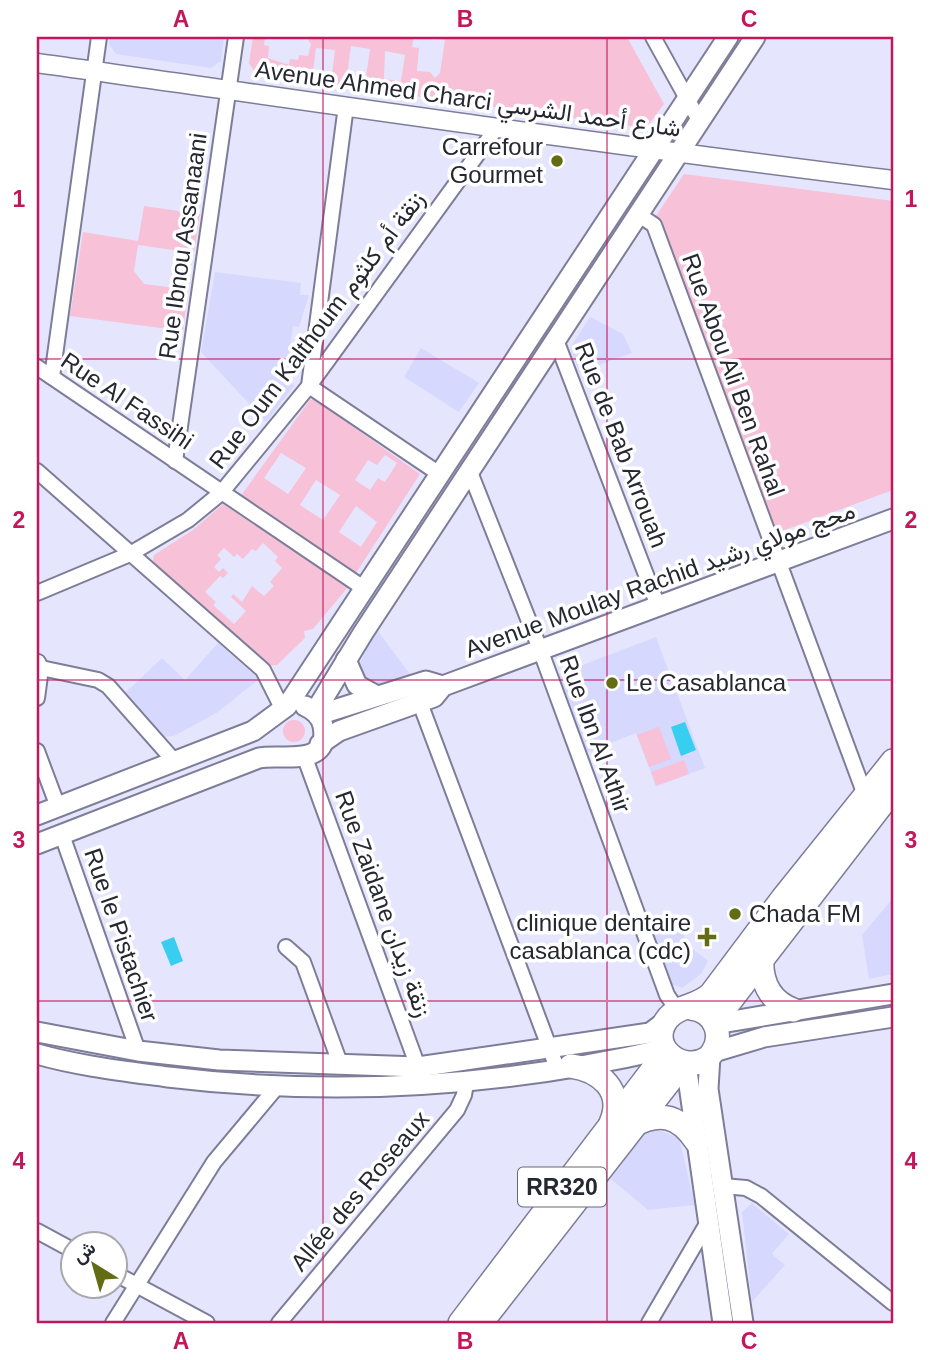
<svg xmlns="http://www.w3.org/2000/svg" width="930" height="1360" font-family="Helvetica,Vazirmatn,sans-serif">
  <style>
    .built { fill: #d7d8fe }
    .green { fill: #f7c1d7; fill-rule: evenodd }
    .water { fill: #38cef0 }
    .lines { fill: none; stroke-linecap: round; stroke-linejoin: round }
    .minor-casing { stroke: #7d7d99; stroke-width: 18 }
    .tertiary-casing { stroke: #7d7d99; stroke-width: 21 }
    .secondary-casing { stroke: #7d7d99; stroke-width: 23 }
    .primary-casing { stroke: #7d7d99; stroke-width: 26 }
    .minor { stroke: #fff; stroke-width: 14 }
    .tertiary { stroke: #fff; stroke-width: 18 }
    .secondary { stroke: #fff; stroke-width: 19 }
    .primary { stroke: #fff; stroke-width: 23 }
    .grid { fill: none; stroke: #c2185b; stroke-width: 2; stroke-opacity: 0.55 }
    .poi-dot { fill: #636c13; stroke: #fff; stroke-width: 2.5 }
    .labels { text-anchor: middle; stroke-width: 7; stroke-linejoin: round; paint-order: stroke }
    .shield { fill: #fff; stroke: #686870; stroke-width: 2 }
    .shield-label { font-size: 23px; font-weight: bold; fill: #272732 }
    .street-label { font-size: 24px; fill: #272732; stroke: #fff }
    .poi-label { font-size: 24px; fill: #272732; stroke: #fff; text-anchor: end }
    .neatline { fill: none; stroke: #c2185b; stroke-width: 2.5 }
    .grid-label { font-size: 23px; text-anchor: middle; font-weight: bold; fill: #c2185b }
  </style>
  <rect width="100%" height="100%" fill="#e5e6fe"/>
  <g class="built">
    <polygon points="110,37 224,37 221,61 211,68 116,54 109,44"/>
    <polygon points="215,272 301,283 300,295 309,295 299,327 293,326 286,377 294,386 266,422 201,352"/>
    <polygon points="590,317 623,334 632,353 579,372 570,348"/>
    <polygon points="421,348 479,383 459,412 404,377"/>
    <polygon points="377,630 413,678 368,686 354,672 366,652 365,647"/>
    <polygon points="656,637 705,768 656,786 636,733 585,753 556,675"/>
    <polygon points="218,643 259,679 218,712 174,736 163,737 124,694 162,658 185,680"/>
    <polygon points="893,898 893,974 869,979 862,935"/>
    <polygon points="680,923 686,944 708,961 701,974 682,988 672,984 652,935"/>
    <polygon points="653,1128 679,1138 695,1205 648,1210 610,1178 645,1132"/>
    <polygon points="752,1203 789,1234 772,1254 785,1265 752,1302 742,1212"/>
  </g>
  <g class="green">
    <path d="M253,37H273L265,38L264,45L269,46L268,58L289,65L290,59L298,60L299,55L308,56L311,44L306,37H414L412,47L419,48L417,71L430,72L435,78L440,73L445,40L421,37H627L664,104L646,128L256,74L249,63ZM351,46L370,49L366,77L347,75ZM316,48L335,50L332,75L313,72ZM385,51L405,55L401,81L384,79Z"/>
    <polygon points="684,174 893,201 893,490 774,534 656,216"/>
    <polygon points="144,206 200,214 194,253 138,245 134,271 144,284 176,288 190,277 183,331 70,316 83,232 138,241"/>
    <path d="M314,399L420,474L356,573L240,497L310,400ZM281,453L306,468L288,494L264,478ZM385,455L397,463L385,482L378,478L370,490L355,480L368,460L377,465ZM316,480L340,495L323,520L300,505ZM356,506L377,522L361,547L339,532Z"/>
    <path d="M223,504L348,587L313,629L304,631L305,638L277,665L267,666L152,565L154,555L193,530ZM263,543L278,557L275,561L282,568L270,582L274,586L264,596L252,586L242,602L233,594L231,597L246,611L234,624L213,605L216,602L205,592L220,576L223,578L228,573L223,568L219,572L214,567L221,559L217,555L224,548L234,557L237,554L243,559L252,549L256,551Z"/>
    <circle cx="294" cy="731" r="11"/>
    <polygon points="659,727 671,759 649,767 637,735"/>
    <polygon points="684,760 689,774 656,786 651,772"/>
  </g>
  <g class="water">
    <polygon points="685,722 696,750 681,756 671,727"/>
    <polygon points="174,937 183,961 171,966 161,942"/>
  </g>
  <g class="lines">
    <g class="minor-casing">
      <g id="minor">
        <polyline points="653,37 700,122"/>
        <polyline points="346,106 309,386 441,475"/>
        <polyline points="639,215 654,225 865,795"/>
        <polyline points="556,340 658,606"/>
        <polyline points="37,367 365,589"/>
        <polyline points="52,377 99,37"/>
        <polyline points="175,461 236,37"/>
        <polyline points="37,471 263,670 282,708"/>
        <polyline points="470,472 540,649 667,995 678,1011"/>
        <polyline points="37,593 130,554 188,520 221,493 309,386 498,126"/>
        <polyline points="41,668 98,680 108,686 176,763"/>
        <polyline points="37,698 41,668 38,662"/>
        <polyline points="420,703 557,1068"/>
        <polyline points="37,751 58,807"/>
        <polyline points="305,758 418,1067"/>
        <polyline points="62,835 138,1051"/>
        <polyline points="286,947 303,962 341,1066"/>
        <polyline points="723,1186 746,1188 761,1196 893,1303"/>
        <polyline points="37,1231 74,1251"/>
        <polyline points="116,1274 207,1323"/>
        <polyline points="113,1323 214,1162 276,1088"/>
        <polyline points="279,1323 457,1110 464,1095 466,1083"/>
        <polyline points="649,1323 708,1222"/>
      </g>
    </g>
    <g class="tertiary-casing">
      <path id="tertiary" d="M37,63C322,103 607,145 893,180"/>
    </g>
    <g class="secondary-casing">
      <g id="secondary">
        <polyline points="346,660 357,685 377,696"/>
        <polyline points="315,712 363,633 755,37"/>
        <polyline points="318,715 426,681 443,686"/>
        <polyline points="320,744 339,731 434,697 443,686 893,519"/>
        <polyline points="37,815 253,731 287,706 728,37"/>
        <path d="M37,844L259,758C280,753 331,769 323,726C321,716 314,710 305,706"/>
        <polyline points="715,1024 893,994"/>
        <polyline points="37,1032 138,1051 219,1060 418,1067 650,1033 666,1021"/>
        <polyline points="714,1052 764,1037 893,1017"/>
        <path d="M37,1054C79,1066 124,1071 168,1077C335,1097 501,1087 665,1049"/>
        <polyline points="710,1056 708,1089 743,1323"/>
        <polyline points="686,1064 723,1323"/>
      </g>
    </g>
    <g class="primary-casing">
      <g id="primary">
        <path d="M762,955C760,980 769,1001 793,1010"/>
        <path d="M691,1008C717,1011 726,1039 708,1058C682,1075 646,1046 668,1018C679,1005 698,1007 711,994L783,898L893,761"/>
        <polyline points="714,1022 893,790"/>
        <path d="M571,1066C600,1070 625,1091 611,1123"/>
        <path d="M632,1126C659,1111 679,1115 696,1141"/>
        <polyline points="460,1323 666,1052"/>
        <polyline points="481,1323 683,1064"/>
      </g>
    </g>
    <use href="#minor" class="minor"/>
    <use href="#tertiary" class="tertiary"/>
    <use href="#secondary" class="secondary"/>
    <use href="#primary" class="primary"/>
  </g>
  <path class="grid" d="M323,37V1323M607,37V1323M37,359H893M37,680H893M37,1001H893"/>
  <g class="poi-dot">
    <circle cx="557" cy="161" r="7"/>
    <circle cx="612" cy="683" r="7"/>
    <circle cx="735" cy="914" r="7"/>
    <path d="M703.5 926.5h7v7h7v7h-7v7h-7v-7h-7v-7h7z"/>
  </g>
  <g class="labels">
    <rect class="shield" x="518" y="1167.5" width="88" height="39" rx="5"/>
    <g class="shield-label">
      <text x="562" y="1195">RR320</text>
    </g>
    <g class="street-label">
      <text transform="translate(468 99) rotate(8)" y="8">Avenue Ahmed Charci شارع أحمد الشرسي</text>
      <text transform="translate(183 246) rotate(-82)" y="8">Rue Ibnou Assanaani</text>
      <text transform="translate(317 330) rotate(-53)" y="8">Rue Oum Kalthoum زنقة أم كلثوم</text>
      <text transform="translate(733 375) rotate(70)" y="8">Rue Abou Ali Ben Rahal</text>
      <text transform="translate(127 401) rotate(34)" y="8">Rue Al Fassihi</text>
      <text transform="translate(621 445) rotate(69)" y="8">Rue de Bab Arrouah</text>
      <text transform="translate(660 580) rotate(-20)" y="8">Avenue Moulay Rachid محج مولاي رشيد</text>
      <text transform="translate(595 734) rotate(70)" y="8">Rue Ibn Al Athir</text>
      <text transform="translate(383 904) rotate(70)" y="8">Rue Zaidane زنقة زيدان</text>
      <text transform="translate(121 935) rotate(71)" y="8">Rue le Pistachier</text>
      <text transform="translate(360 1191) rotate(-50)" y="8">Allée des Roseaux</text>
    </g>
    <g class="poi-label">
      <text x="543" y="155">Carrefour<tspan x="543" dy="28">Gourmet</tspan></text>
      <text x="626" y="691" text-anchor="start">Le Casablanca</text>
      <text x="749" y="922" text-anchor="start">Chada FM</text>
      <text x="691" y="931">clinique dentaire<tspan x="691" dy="28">casablanca (cdc)</tspan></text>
    </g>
  </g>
  <rect width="930" height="1360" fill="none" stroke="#ffffff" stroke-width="77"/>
  <g transform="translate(94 1265) rotate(323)"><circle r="33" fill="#ffffff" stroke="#a9a9ad" stroke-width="2"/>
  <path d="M0-5L12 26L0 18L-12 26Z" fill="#636c13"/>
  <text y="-10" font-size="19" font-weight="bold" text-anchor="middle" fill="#272732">ش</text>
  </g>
  <rect x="38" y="38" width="854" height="1284" class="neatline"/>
  <g class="grid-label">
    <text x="181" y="27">A</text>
    <text x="465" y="27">B</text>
    <text x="749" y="27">C</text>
    <text x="19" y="207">1</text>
    <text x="911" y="207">1</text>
    <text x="19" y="528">2</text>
    <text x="911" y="528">2</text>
    <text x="19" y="848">3</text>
    <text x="911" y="848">3</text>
    <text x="19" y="1169">4</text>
    <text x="911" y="1169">4</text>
    <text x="181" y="1349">A</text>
    <text x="465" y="1349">B</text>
    <text x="749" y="1349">C</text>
  </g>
</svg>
